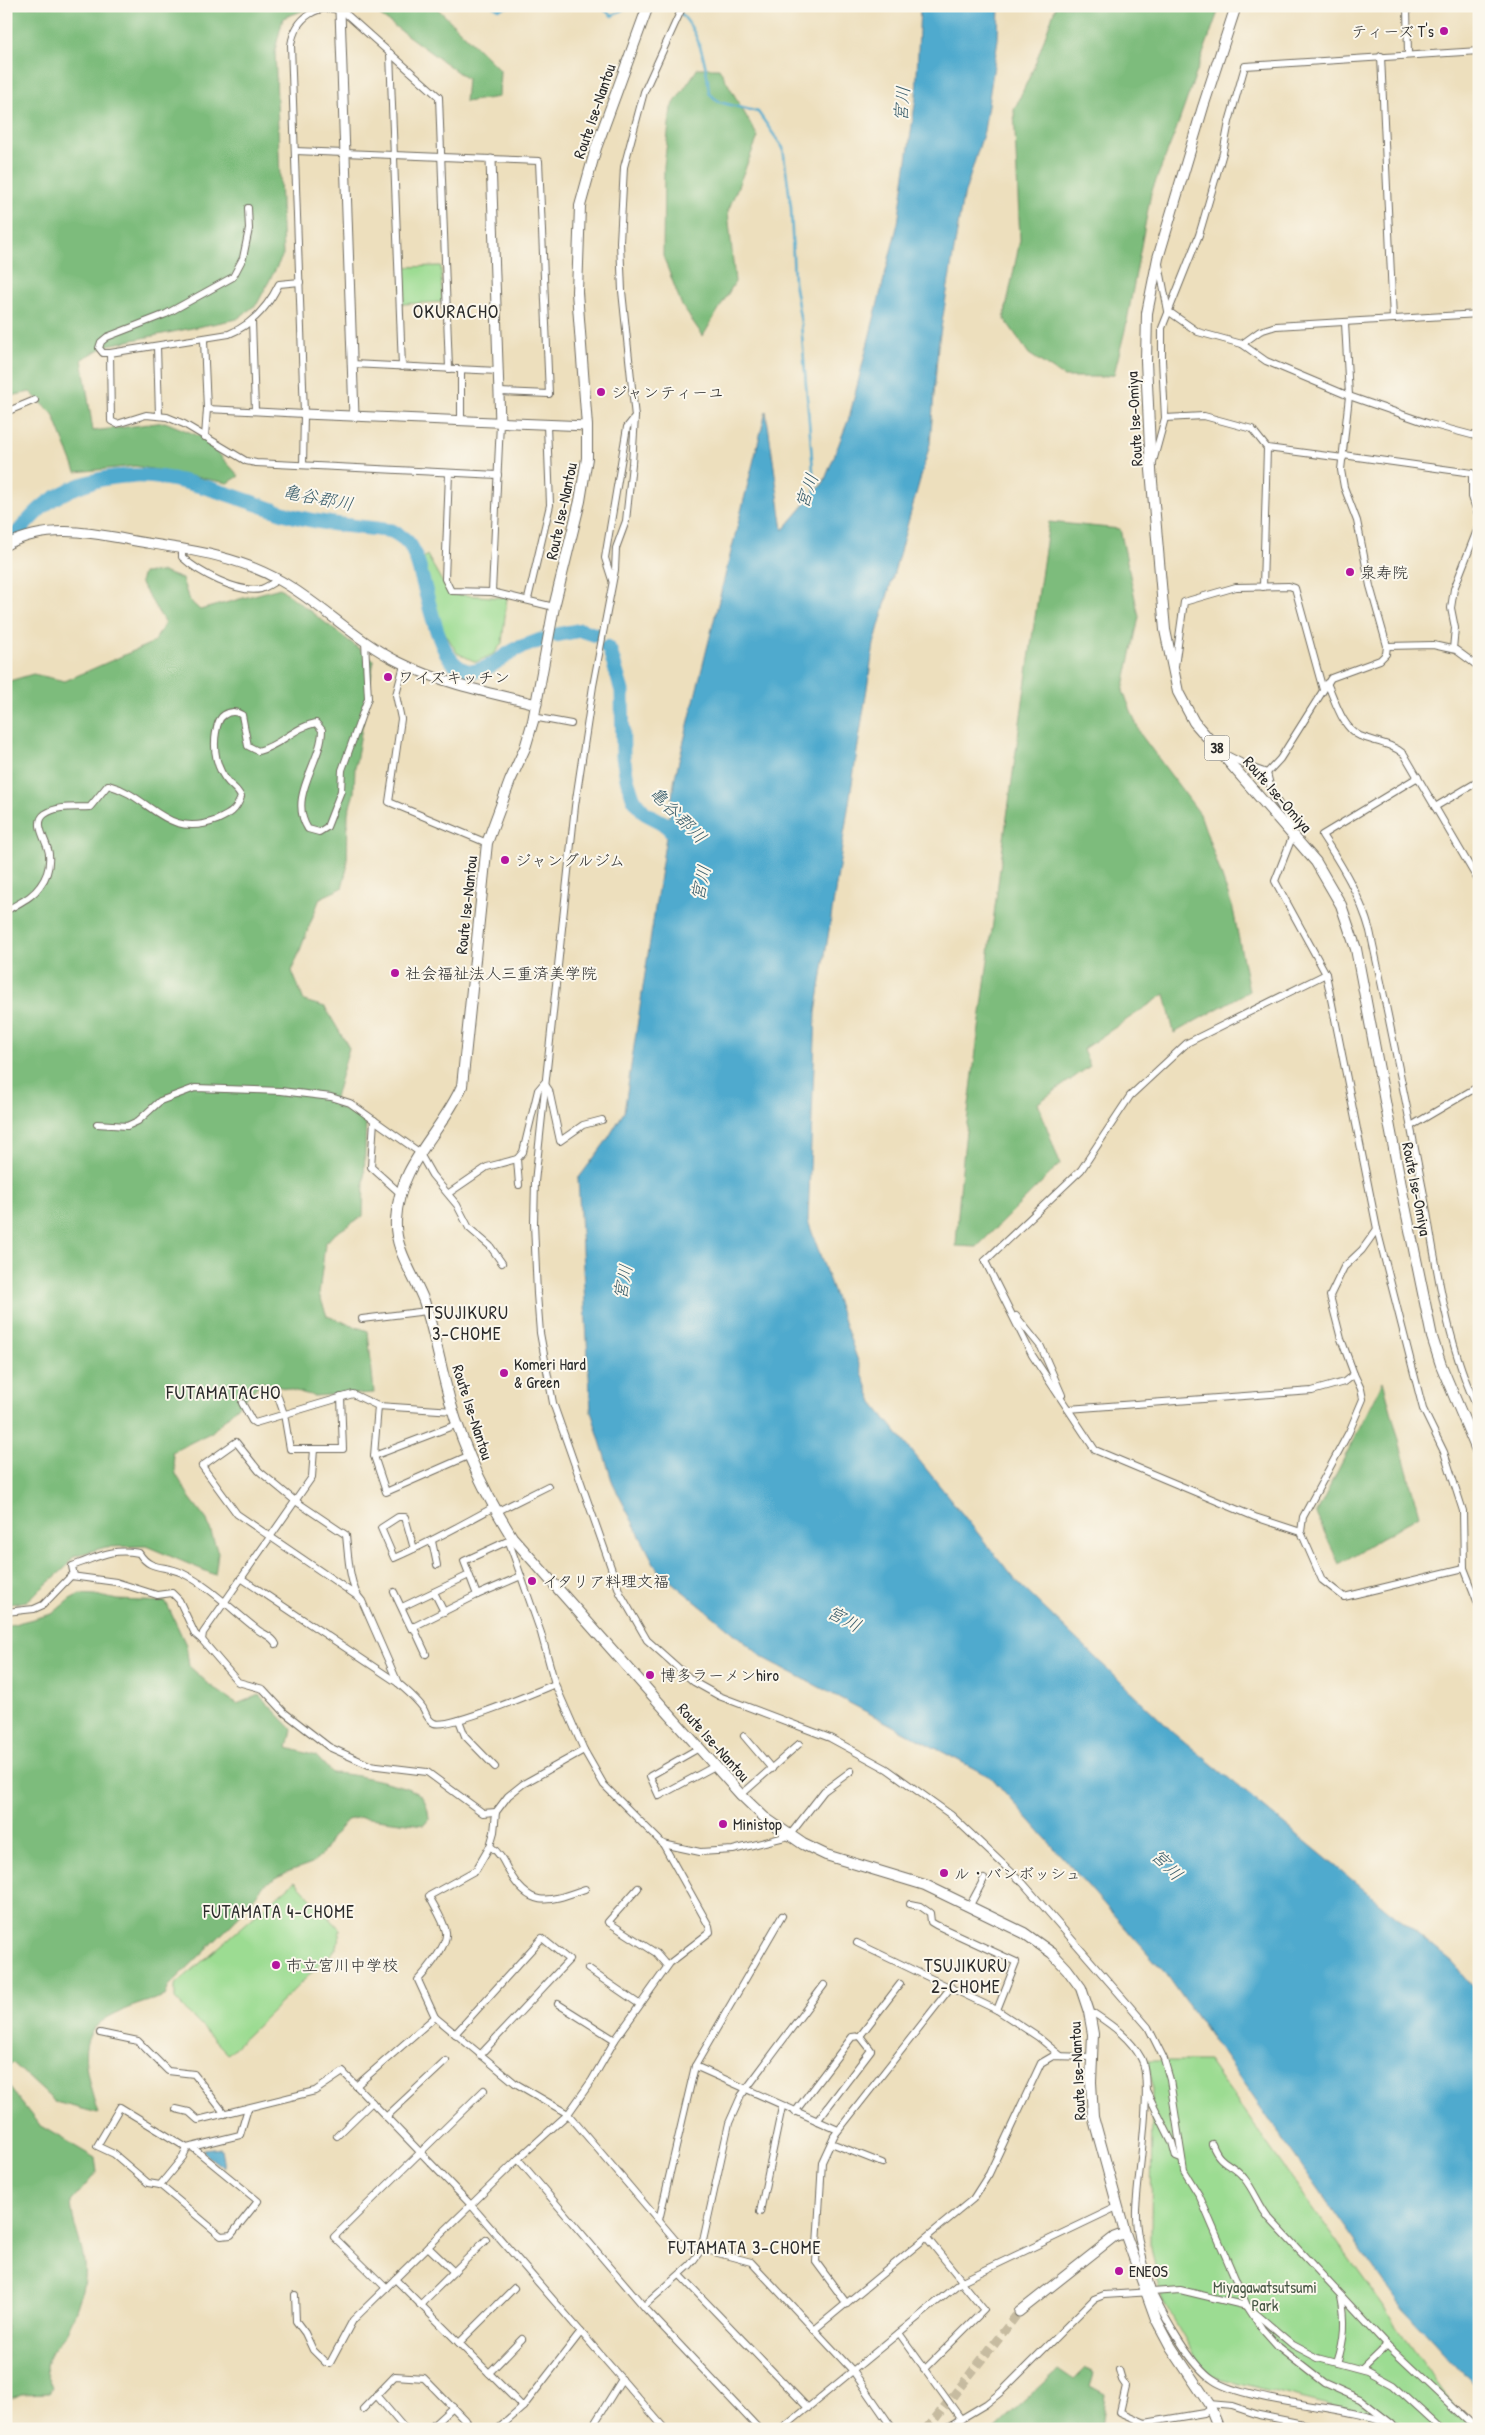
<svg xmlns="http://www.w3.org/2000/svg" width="1485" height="2435" font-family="'Patrick Hand','Klee One',sans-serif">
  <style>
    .green { fill: #9cdc92; stroke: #64845e }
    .forest { fill: #7dbc7c; stroke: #547454 }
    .water { fill: #50aace; stroke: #3e6a7c }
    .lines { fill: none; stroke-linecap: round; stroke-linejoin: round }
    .stream { stroke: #50aace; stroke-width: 2.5 }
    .river { stroke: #50aace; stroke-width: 15 }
    .secondary-tunnel { stroke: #c6bba0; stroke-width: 9; stroke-dasharray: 9 4.5; stroke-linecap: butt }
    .street-casing { stroke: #6f6a5e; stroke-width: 8 }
    .secondary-casing { stroke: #6f6a5e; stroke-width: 11 }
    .primary-casing { stroke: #6f6a5e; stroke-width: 12 }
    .street { stroke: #fff; stroke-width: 6 }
    .secondary { stroke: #fff; stroke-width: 9 }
    .primary { stroke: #fff; stroke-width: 10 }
    .poi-dot { fill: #b5179e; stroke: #fbf7ec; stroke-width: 2 }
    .labels { text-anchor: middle; stroke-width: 4; stroke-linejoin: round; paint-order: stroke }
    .shield { fill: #fbf7ec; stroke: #696865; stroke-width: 1 }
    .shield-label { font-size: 15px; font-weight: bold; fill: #2b2b2b }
    .poi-label { font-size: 16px; fill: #2b2b2b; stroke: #fbf7ec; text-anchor: start }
    .street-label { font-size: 16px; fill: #2b2b2b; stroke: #fbf7ec }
    .park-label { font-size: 16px; fill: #475745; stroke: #fbf7ec }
    .water-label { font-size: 18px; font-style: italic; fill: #3a5e6c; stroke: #fbf7ec }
    .neighbourhood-label { font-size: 18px; letter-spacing: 1px; fill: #2b2b2b; stroke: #fbf7ec }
    .quarter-label { font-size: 19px; letter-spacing: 1px; fill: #2b2b2b; stroke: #fbf7ec }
  </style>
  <rect width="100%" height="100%" fill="#fbf7ec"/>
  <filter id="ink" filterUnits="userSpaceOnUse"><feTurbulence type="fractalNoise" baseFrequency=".02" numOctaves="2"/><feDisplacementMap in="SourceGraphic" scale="10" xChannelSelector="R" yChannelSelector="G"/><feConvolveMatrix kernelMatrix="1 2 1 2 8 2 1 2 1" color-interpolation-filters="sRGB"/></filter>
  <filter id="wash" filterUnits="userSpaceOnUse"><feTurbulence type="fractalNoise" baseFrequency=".0096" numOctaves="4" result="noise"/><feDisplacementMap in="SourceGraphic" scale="20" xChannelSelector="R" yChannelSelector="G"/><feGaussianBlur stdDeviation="1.12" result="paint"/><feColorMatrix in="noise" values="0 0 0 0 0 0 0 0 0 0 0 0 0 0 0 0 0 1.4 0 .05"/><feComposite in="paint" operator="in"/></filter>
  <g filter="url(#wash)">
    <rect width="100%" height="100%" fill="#eddfbd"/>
    <g class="green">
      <polygon points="441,266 442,302 402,304 402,267"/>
      <polygon points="427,555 449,594 507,598 502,643 494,654 476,662 457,653 437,619 420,561"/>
      <polygon points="295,1881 340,1929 337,1948 228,2054 175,1999 175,1985"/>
      <polygon points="1147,2061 1208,2061 1458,2411 1479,2429 1404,2429 1395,2421 1206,2375 1162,2299 1151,2248 1152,2081"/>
    </g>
    <g class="forest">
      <polygon points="6,6 315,6 283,18 275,50 283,255 257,304 237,319 108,345 82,359 93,431 165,422 204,438 239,476 228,483 135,466 76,472 53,414 30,392 6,397"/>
      <polygon points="367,6 435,6 500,70 499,97 465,102 467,79"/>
      <polygon points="1056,6 1220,6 1176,130 1151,193 1126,326 1114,374 1102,377 1064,377 1029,354 1004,318 1020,240 1014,110 1034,67"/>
      <polygon points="698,68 719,68 758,137 728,211 735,282 703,336 682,306 663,256 664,166 671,108"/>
      <path d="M1049,522L1120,529L1139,617L1123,691L1141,735L1200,814L1233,909L1249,991L1174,1033L1165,994L1083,1049L1090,1066L1038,1103L1060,1164L977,1247L956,1246C961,1153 975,1060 987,968C1006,819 1027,670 1049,522Z"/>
      <polygon points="163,572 182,579 189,600 200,610 280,588 374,660 355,767 354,793 348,813 347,868 342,888 320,898 292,971 304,1001 325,1007 349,1048 333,1105 366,1119 363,1216 333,1235 325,1244 319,1294 327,1316 368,1331 374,1393 314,1396 262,1382 212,1432 172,1452 176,1474 190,1498 207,1520 218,1553 215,1575 146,1546 106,1547 74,1556 65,1568 27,1601 6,1605 6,682 33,674 65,681 154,642 165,623 140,582 143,573"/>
      <polygon points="1383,1381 1419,1515 1339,1564 1316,1514"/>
      <path d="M80,1594L96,1595L117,1600L166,1602L186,1645L189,1666L211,1686L237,1704L259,1695L292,1729L288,1748L316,1756L332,1773C349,1773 402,1784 416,1792C426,1798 428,1808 429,1819L424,1825L361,1817L347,1820L331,1839L324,1852L312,1863L287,1872L265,1884L233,1923L169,1986L165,1996C85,2020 71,2030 98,2113L55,2102L13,2063L6,2065V1626L52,1614L70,1599Z"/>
      <path d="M6,2083L39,2125L95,2158L97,2172L71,2202C73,2235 89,2250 83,2286C80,2300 74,2317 68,2330C62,2343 48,2350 46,2366C46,2373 51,2382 53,2388L49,2393L21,2394L6,2401Z"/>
      <polygon points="1086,2369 1094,2373 1090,2386 1105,2394 1101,2429 995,2429 1058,2370 1074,2381"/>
    </g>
    <g class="water">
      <polygon points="920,6 999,6 998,39 984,131 962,202 938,346 930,444 874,644 816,1013 808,1221 873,1403 1018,1583 1174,1733 1453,1963 1479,1994 1479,2391 1400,2305 1167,1975 992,1778 764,1658 658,1571 613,1484 591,1411 578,1179 607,1140 624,1112 675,777 766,411 783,530 824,482 849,418 898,223 916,97"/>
      <polygon points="221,2148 224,2168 204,2153 203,2150"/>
    </g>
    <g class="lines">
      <g class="stream">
        <polyline points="493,6 499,9 509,6"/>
        <polyline points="600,6 612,16 629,6"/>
        <path d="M672,6C698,24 707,63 709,93L719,102L758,112L783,148L791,207L794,282L801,323L815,495"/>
      </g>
      <g class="river">
        <path d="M12,539C24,526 37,509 53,499C129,451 207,488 283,513C317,524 357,526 392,531C399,535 405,538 410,545C428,572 433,679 476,671C491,669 505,654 519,648C526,645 534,643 541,640"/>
        <polyline points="556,635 581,630 596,635"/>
        <polyline points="607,647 610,651 622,691 623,757 627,779 634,800 645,813 664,823 681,842"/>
      </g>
    </g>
  </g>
  <g filter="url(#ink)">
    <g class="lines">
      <polyline class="secondary-tunnel" points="927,2429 1019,2312"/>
      <g class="street-casing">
        <g id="street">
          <polyline points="683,6 644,92 624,167 620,242 622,291 635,417 632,464 626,521 616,548 615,570 593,686 575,806 535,1182 534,1223 537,1294 540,1333 553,1403 620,1593 647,1640 694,1682 719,1696 830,1738 887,1769 951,1815 1023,1883 1148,2027 1164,2059 1170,2080 1184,2171 1199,2195 1247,2306 1262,2329 1278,2347 1324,2383 1360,2399 1392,2424"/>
          <polyline points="1407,6 1408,55"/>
          <polyline points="390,53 402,367"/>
          <polyline points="1381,56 1393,319"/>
          <polyline points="295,151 539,161 549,394 500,392"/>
          <polyline points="1159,264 1168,311 1198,332 1242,344 1266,361 1349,396 1430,424 1479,437"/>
          <path d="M300,282L279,284C268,307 253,324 229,334L110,353L111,421L117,424L146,415L167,417L184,424L246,461L256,463L498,475"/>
          <polyline points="252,321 255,411"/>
          <polyline points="204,340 207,409 304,414"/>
          <polyline points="1242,344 1260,331 1276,326 1479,314"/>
          <polyline points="157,346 159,415"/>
          <polyline points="110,353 103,353 99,348 101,342 107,337 166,314 233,277 243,258 249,229 248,208"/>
          <polyline points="352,364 498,371"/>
          <polyline points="461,370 461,422"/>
          <polyline points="6,412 35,400"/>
          <polyline points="1165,418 1204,416 1252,429 1267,448 1343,458"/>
          <polyline points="205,437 207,409"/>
          <polyline points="1343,455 1472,473 1472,497 1479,518"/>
          <polyline points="1153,462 1165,418 1162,360 1162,328 1199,235 1223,153 1229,122 1245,66 1479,51"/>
          <path d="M303,465L304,414L291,45C295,18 319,0 345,13L439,97L449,369"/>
          <polyline points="449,473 445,579 451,591 492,592 554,607"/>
          <path d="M182,548V557C198,572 238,594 261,589C267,587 273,583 279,579"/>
          <polyline points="612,580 605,558 627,427 635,417"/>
          <polyline points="1263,587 1267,448"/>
          <polyline points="492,592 500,423"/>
          <polyline points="528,599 550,505 547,425"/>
          <polyline points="1387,646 1433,645 1456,650 1479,667"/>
          <polyline points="1453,649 1455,628 1451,608 1454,589 1479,525"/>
          <polyline points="404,665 396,695 401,719 389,802 487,843"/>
          <polyline points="1175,666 1184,602 1236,587 1289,586 1295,588 1323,690"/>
          <path d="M1327,683C1335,700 1342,728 1360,736C1375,742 1391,743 1404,754L1479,882"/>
          <polyline points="533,717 571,724"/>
          <polyline points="1223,753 1250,767 1267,773"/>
          <polyline points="1267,773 1272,793 1293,826 1293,835 1275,881 1326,974 1377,1229 1423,1409 1444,1452 1463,1511 1464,1568 1479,1606"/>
          <polyline points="1267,773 1280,759 1331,678 1380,660 1386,654 1387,646 1370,586 1357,521 1344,487 1341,470 1349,396 1345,323"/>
          <path d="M1418,777L1322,835C1342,866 1360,895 1370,931C1389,1018 1407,1106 1424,1195C1436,1264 1447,1348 1479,1411"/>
          <polyline points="1435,807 1479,781"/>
          <path d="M6,911C18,903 32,898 40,886C47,877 50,865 49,854C48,842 32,823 45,814C58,805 75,808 90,807L108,785C151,796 165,840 217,820C230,814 236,811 241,797C238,790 234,788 229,783C216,769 213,749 216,732C217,725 219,718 224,715C230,711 236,711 242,715L248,746L258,751C280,746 294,727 316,723L322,730C322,762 287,796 308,829L319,832L327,827L341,791L342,770L368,698L365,642"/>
          <polyline points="374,1120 371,1167 401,1194"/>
          <polyline points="97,1124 127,1126 138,1121 160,1101 195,1088 281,1091 331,1097 350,1103 419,1152 432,1175 457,1205 469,1228 490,1246 502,1263"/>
          <polyline points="1411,1126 1479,1086"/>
          <polyline points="517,1159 519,1185"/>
          <polyline points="449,1193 487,1167 517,1159 523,1152 538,1090 544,1083 549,1090 560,1141 583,1125 602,1120"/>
          <polyline points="985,1261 1032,1355 1095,1450 1255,1517 1301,1532 1322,1580 1344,1597 1464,1568"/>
          <polyline points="985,1261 1081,1170 1130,1096 1187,1043 1326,974"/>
          <polyline points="1016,1316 1041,1347 1062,1395"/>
          <polyline points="362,1319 427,1311"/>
          <polyline points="276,1391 284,1414 290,1449 343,1449 341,1397"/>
          <polyline points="242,1403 252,1421 255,1423 353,1394 378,1406 454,1411"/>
          <polyline points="378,1406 374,1456 386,1492 468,1456"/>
          <polyline points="1068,1409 1312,1391 1344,1382 1354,1374 1341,1339 1330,1296 1344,1267 1362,1250 1377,1229"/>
          <polyline points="374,1456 458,1424"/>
          <polyline points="496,1512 548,1486"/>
          <polyline points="1301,1532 1303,1517 1349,1432 1363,1399 1361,1389 1354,1374"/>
          <polyline points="432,1541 437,1565"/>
          <path d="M414,1549L405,1517H398L381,1528L394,1558C429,1543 461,1525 494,1507"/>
          <path d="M74,1576L72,1566C99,1557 109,1548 139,1553C151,1572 164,1564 182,1573C211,1587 233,1611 258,1630C265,1635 272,1636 276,1644"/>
          <path d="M241,1578L398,1683C407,1691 416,1698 423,1708C426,1713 427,1720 434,1723C448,1729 536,1692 555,1684"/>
          <polyline points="394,1592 411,1628 477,1595 464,1561 510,1540"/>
          <polyline points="434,1592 444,1612"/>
          <polyline points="477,1595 521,1576"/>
          <path d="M357,1596L237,1514L202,1466L236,1442L259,1471L294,1500L346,1535C348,1552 349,1589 362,1601L398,1683"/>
          <polyline points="402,1607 469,1575"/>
          <polyline points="6,1612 34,1609 43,1605 71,1576 116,1582 157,1595 172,1593 179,1600 195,1634 202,1640 238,1682 263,1689 285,1713 329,1747 369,1765 427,1772 483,1813 496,1812"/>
          <polyline points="413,1626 426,1654"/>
          <polyline points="202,1640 203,1633 312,1477 314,1449"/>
          <polyline points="459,1720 465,1736 495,1767"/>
          <polyline points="744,1736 772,1769"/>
          <polyline points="699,1748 650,1776 659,1796 715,1766"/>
          <path d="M584,1750L523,1784L508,1796L496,1812L494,1832L490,1846L476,1870L429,1896C434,1906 444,1921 446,1932C448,1945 427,1970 418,1980L435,2017L515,2083L568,2114L677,2242L751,2262L853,2371L893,2429"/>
          <polyline points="741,1795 799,1744"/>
          <polyline points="663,1844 700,1852 733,1850 789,1836 824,1791 851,1771"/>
          <path d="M490,1846C499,1852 503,1860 508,1870C530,1910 548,1902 585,1889"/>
          <polyline points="638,1888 608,1922 656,1953 667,1966"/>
          <polyline points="910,1904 920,1906 930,1913 931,1922 936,1925 1016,1962 997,2010"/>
          <polyline points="969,1907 984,1879"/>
          <polyline points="857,1943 997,2010 1038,2037 1061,2056"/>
          <polyline points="588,1969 639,2004"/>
          <polyline points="558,2004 615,2040"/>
          <polyline points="100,2033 138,2041 168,2071 194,2074 225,2114"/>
          <polyline points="455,2034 542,1938 569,1960 480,2055"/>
          <polyline points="860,2036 900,1984"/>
          <polyline points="695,2066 838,2130"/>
          <polyline points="356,2086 435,2017"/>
          <polyline points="1146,2090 1172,2142 1176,2157 1181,2159"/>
          <polyline points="176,2109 189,2112 198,2120 315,2091 343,2072 471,2205 665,2429"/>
          <polyline points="795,2112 852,2037 860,2036 871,2050 817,2121"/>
          <polyline points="386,2117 446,2061"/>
          <polyline points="337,2136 372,2102"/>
          <polyline points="831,2143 882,2163"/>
          <path d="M1212,2144C1221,2167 1231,2161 1244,2178C1254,2190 1259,2206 1269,2218L1387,2345"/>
          <polyline points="187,2148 183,2157 160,2185 148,2183 114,2154 97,2146 120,2107 187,2148 240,2135 248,2108"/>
          <polyline points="518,2159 646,2309 759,2429"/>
          <polyline points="160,2185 221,2236 231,2235 258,2201 192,2147"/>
          <polyline points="760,2212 782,2107"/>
          <polyline points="659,2220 695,2066 782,1916"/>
          <polyline points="927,2238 962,2281"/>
          <polyline points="428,2247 454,2272"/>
          <polyline points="680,2275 808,2408"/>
          <polyline points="395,2279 523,2407"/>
          <polyline points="386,2288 334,2237 484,2090"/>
          <polyline points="295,2295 296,2321 305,2333 313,2350 326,2363 330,2363 353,2320 518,2159 568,2114 592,2080 615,2040 670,1963 710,1932 709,1926 663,1844 604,1785 584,1750 555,1684 541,1633 509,1542"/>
          <polyline points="847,2304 816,2262 822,2162 834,2136 951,1987"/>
          <polyline points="420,2305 486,2240"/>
          <polyline points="644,2306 690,2265 701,2250 729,2123 741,2096 824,1985"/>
          <polyline points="814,2330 973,2199 989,2174 1041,2063 1053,2056 1091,2057"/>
          <polyline points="899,2333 961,2419"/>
          <polyline points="459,2343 514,2288"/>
          <path d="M1337,2363C1345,2339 1346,2320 1341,2296"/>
          <polyline points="1362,2369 1387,2345 1476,2429"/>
          <polyline points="924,2370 984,2310 961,2282"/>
          <polyline points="1119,2370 1122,2380 1126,2386 1120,2412 1145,2423 1204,2413 1211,2408"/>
          <polyline points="489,2373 522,2339"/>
          <polyline points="376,2395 405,2429"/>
          <polyline points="1209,2404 1232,2406 1259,2415 1328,2429"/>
          <polyline points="363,2409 395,2376 424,2378 464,2419 471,2429"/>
          <polyline points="429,2429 453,2407"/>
          <polyline points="498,2429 523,2407 581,2332"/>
          <polyline points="591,2429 622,2379"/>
          <polyline points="782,2429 962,2281 1117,2207"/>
          <path d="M944,2429L986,2404L1001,2392L1094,2299L1104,2295L1152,2292C1146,2266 1135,2238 1136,2210C1137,2179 1154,2082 1141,2058C1130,2038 1113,2026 1095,2014"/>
          <polyline points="1136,2429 1139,2421"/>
          <path d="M1397,2429C1384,2417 1360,2415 1343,2411C1311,2405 1237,2397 1213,2380C1191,2366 1164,2316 1152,2292L1180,2290L1247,2306L1293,2345L1318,2358L1367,2371L1393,2385L1441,2429"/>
        </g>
      </g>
      <g class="secondary-casing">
        <g id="secondary">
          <polyline points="340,11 354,416"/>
          <polyline points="491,160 500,423"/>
          <polyline points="304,414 587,426"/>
          <path d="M6,545C52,521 99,535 147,543C193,550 240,557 281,581C323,605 356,641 399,662C443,684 490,693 537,704"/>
          <polyline points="1019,2312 1114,2237 1125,2233"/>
        </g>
      </g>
      <g class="primary-casing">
        <g id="primary">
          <path d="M648,6L596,148L580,206L577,292L587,426V458L580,501L554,607L533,721L525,748L510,781L487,843L462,1086C441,1134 399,1163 396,1220C394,1249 414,1275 424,1301C433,1328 438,1354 445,1382C458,1437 482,1489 512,1537L741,1795L765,1818L803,1844L826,1855L925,1885L1024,1933L1052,1953L1067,1969L1081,1988L1089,2012L1093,2034L1091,2082L1093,2116L1125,2233L1156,2319L1171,2347L1209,2404L1219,2429"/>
          <polyline points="1236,6 1203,107 1158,258 1147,313 1146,361 1151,470 1165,630 1178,692 1194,722 1316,862 1341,905 1356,949 1403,1196 1432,1337 1441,1365 1479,1455"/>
        </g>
      </g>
      <use href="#street" class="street"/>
      <use href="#secondary" class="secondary"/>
      <use href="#primary" class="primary"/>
    </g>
  </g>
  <g class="poi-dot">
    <circle cx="1444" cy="31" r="5"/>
    <circle cx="601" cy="392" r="5"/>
    <circle cx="1350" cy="572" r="5"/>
    <circle cx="388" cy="677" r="5"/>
    <circle cx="505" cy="860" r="5"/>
    <circle cx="395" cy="973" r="5"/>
    <circle cx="504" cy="1373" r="5"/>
    <circle cx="532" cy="1581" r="5"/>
    <circle cx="650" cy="1675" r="5"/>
    <circle cx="723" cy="1824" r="5"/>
    <circle cx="944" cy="1873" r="5"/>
    <circle cx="276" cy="1965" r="5"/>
    <circle cx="1119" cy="2271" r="5"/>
  </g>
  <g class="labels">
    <rect class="shield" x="1204.5" y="735.5" width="25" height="25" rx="4"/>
    <g class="shield-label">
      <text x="1217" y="753">38</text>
    </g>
    <g class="poi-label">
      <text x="1434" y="37" text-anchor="end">ティーズ T's</text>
      <text x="611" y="398">ジャンティーユ</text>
      <text x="1360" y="578">泉寿院</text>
      <text x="398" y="683">ワイズキッチン</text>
      <text x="515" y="866">ジャングルジム</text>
      <text x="405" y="979">社会福祉法人三重済美学院</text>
      <text x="514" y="1370">Komeri Hard<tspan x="514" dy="18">&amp; Green</tspan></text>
      <text x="542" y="1587">イタリア料理文福</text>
      <text x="660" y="1681">博多ラーメンhiro</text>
      <text x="733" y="1830">Ministop</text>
      <text x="954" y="1879">ル・バンボッシュ</text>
      <text x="286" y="1971">市立宮川中学校</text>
      <text x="1129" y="2277">ENEOS</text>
    </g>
    <g class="street-label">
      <text transform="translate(594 111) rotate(-71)" y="6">Route Ise-Nantou</text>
      <text transform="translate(1134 419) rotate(-93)" y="6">Route Ise-Omiya</text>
      <text transform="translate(561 511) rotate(-78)" y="6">Route Ise-Nantou</text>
      <text transform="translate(1278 794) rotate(49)" y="6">Route Ise-Omiya</text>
      <text transform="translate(466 905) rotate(-84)" y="6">Route Ise-Nantou</text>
      <text transform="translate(1417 1189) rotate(79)" y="6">Route Ise-Omiya</text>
      <text transform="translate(473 1412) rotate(72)" y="6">Route Ise-Nantou</text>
      <text transform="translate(714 1742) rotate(48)" y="6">Route Ise-Nantou</text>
      <text transform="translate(1077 2071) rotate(-93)" y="6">Route Ise-Nantou</text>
    </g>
    <g class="park-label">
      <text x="1265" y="2293">Miyagawatsutsumi<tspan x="1265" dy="18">Park</tspan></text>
    </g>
    <g class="water-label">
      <text transform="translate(902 104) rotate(-85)" y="6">宮川</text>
      <text transform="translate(807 491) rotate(-71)" y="6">宮川</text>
      <text transform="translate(318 498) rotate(11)" y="6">亀谷郡川</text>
      <text transform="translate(678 815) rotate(45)" y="6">亀谷郡川</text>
      <text transform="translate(701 883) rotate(-77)" y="6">宮川</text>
      <text transform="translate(623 1282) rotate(-79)" y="6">宮川</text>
      <text transform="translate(844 1619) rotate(28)" y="6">宮川</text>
      <text transform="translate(1167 1865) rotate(45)" y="6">宮川</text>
    </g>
    <g class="neighbourhood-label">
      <text x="467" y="1319">TSUJIKURU<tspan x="467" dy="21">3-CHOME</tspan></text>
      <text x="279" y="1918">FUTAMATA 4-CHOME</text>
      <text x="966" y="1972">TSUJIKURU<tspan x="966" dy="21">2-CHOME</tspan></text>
      <text x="745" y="2254">FUTAMATA 3-CHOME</text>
    </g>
    <g class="quarter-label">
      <text x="456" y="318">OKURACHO</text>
      <text x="224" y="1399">FUTAMATACHO</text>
    </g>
  </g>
  <rect width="1485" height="2435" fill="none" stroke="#fbf7ec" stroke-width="25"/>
</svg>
